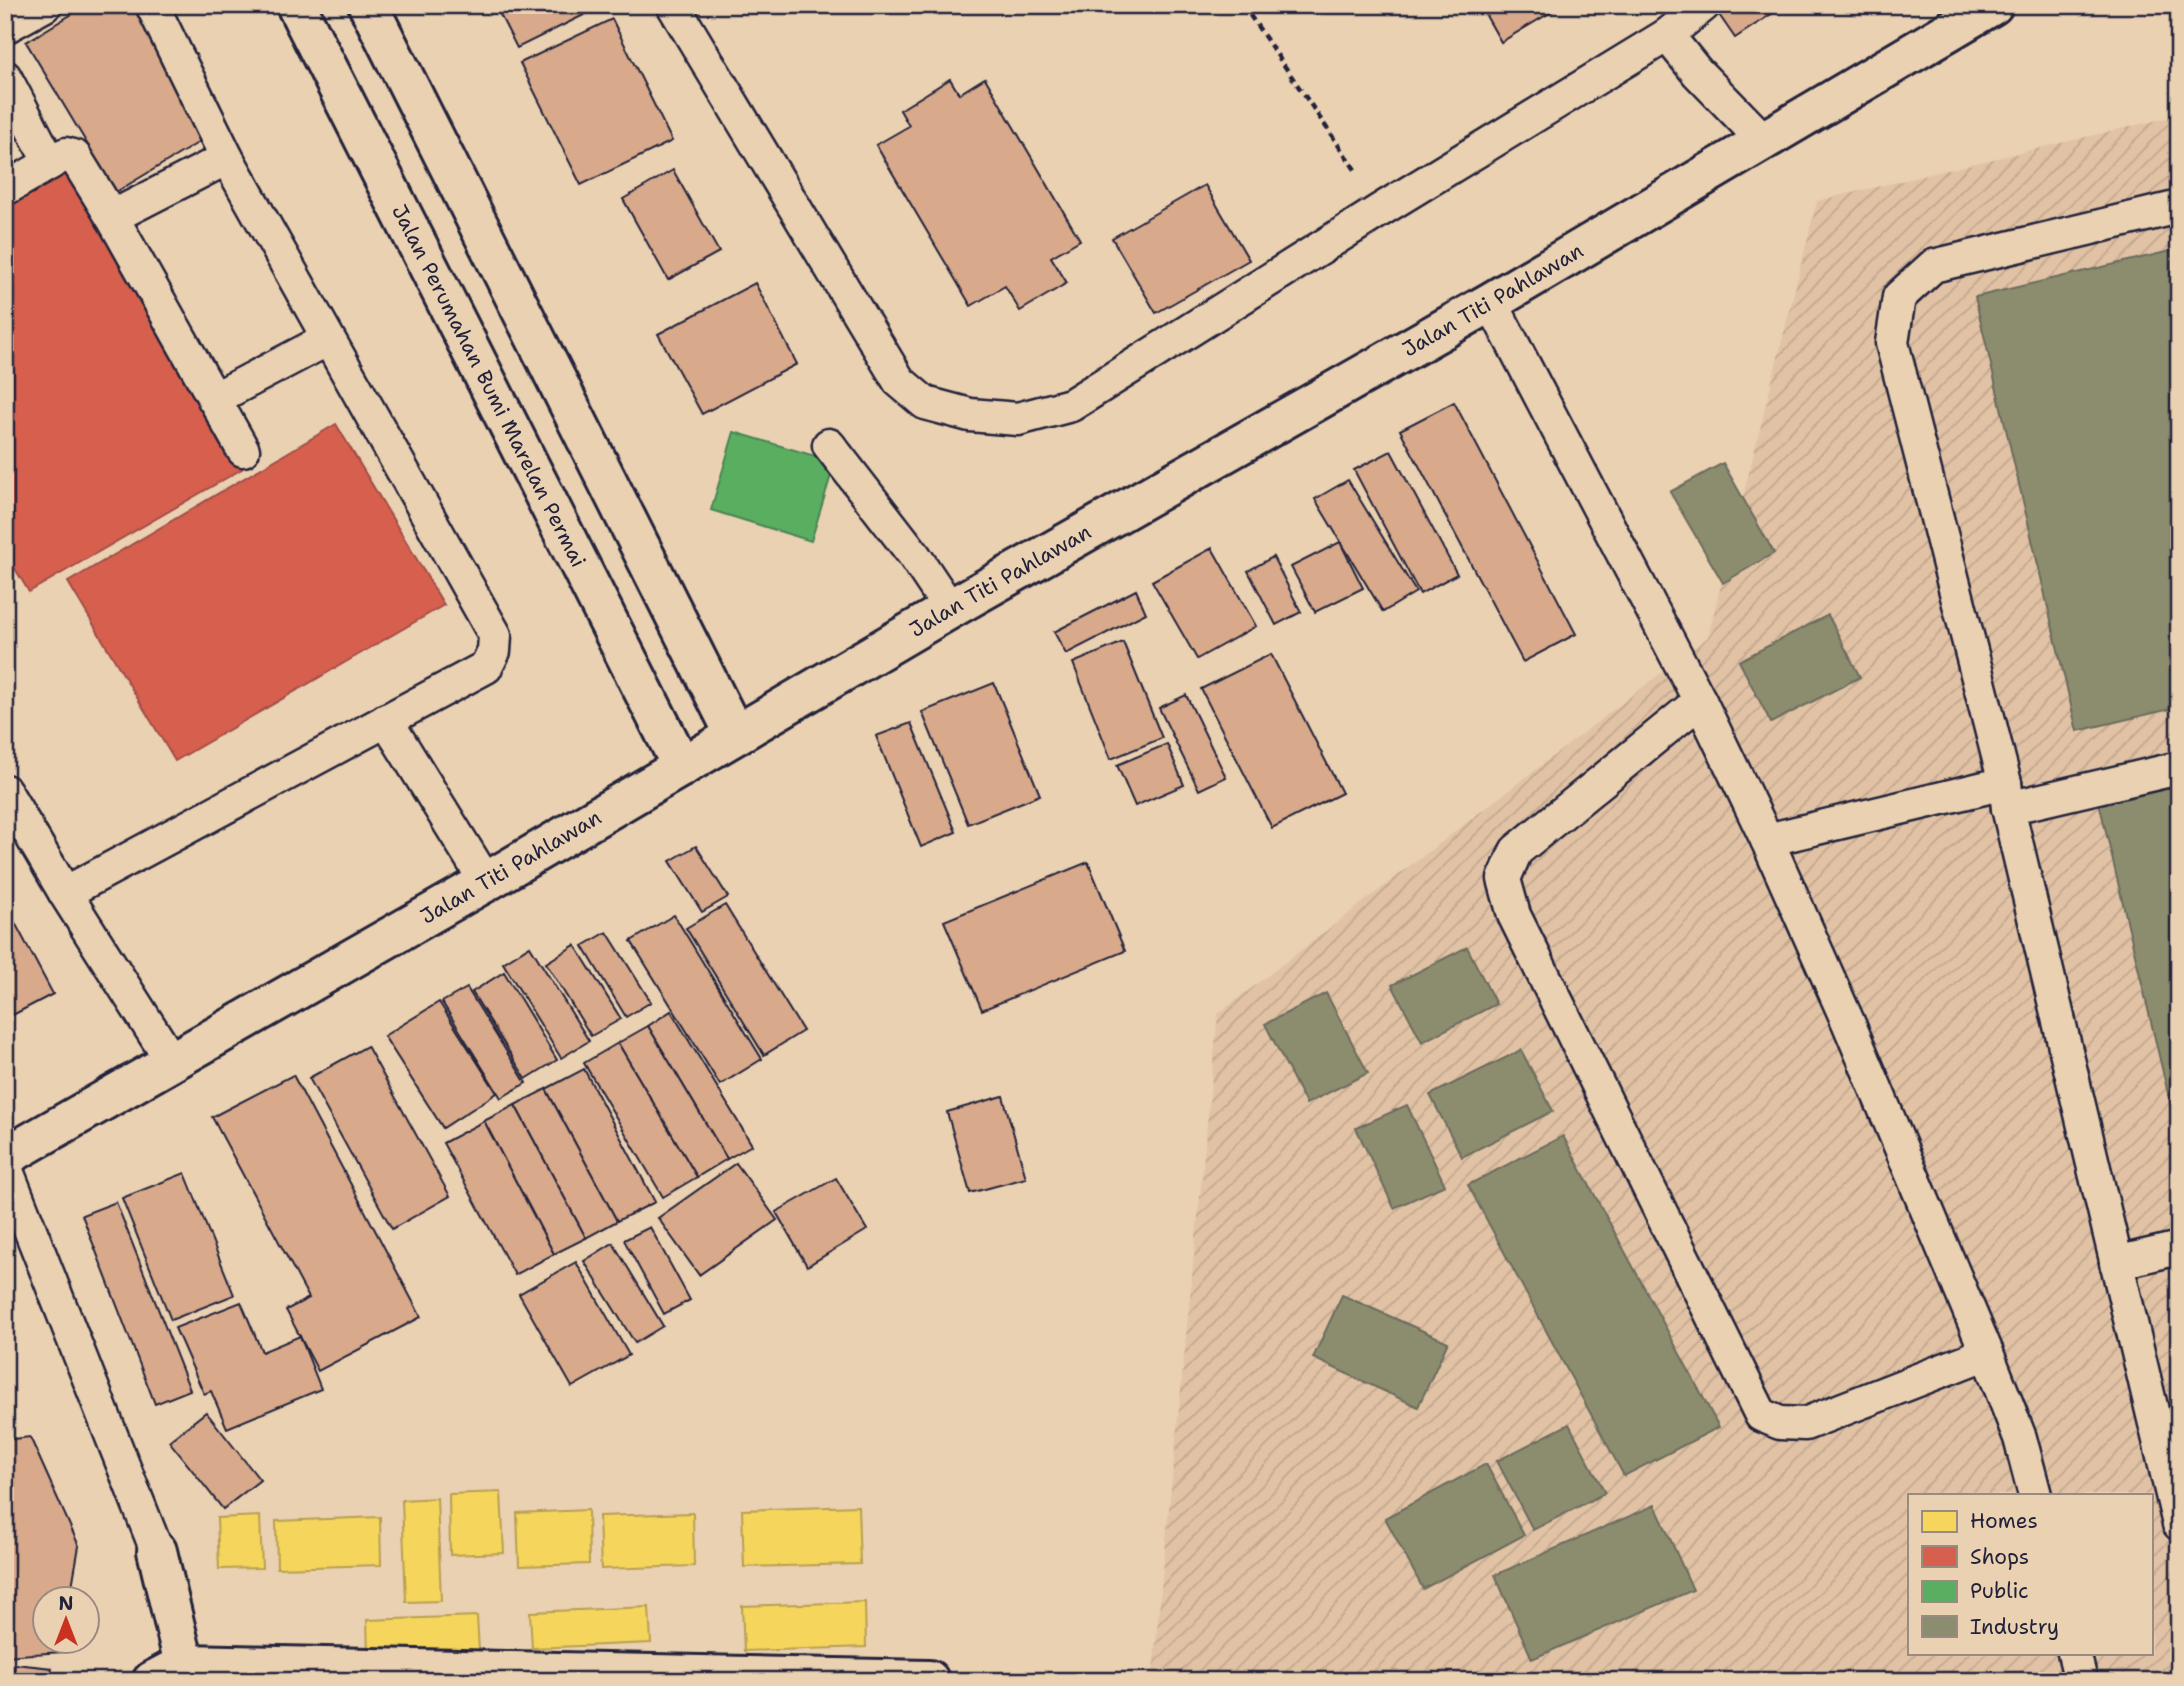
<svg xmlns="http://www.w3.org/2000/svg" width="2184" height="1686" font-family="'Shantell Sans',sans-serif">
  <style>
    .industrial { fill: url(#industrial-furrows); fill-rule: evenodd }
    .homes { fill: #f6d55c; stroke: #b69f52; stroke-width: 2 }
    .shops { fill: #d6604d; stroke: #a04d48; stroke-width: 2 }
    .public { fill: #5aae61; stroke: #498456; stroke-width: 2 }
    .industry { fill: #8c8c6e; stroke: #6c6c5f; stroke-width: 2 }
    .building { fill: #d8a98a; stroke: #22223b; stroke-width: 2 }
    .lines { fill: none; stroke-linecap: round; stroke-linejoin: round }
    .service-casing { stroke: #22223b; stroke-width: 37 }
    .minor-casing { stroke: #22223b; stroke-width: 44 }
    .primary-casing { stroke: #22223b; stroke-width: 44 }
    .path { stroke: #22223b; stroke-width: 4.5; stroke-dasharray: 7 5; stroke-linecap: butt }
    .service { stroke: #ead1b2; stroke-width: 32 }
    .minor { stroke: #ead1b2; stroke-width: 38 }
    .primary { stroke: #ead1b2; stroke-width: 38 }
    .labels { text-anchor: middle; stroke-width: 7; stroke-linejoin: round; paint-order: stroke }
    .street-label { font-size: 21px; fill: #22223b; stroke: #ead1b2 }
  </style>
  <defs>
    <pattern id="industrial-furrows" width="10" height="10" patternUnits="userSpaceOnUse" patternTransform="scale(1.75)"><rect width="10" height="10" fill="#e1c2a4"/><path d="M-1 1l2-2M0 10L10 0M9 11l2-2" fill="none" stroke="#c1a68e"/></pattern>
  </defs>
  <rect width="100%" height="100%" fill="#ead1b2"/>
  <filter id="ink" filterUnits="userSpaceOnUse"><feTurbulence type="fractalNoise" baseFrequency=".0143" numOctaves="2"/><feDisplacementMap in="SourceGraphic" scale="14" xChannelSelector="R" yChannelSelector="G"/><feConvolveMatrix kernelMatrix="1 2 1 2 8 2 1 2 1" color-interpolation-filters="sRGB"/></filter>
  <g filter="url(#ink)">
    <path class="industrial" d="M2179,115V1681H1152L1218,1014L1708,637L1817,201ZM1909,1495H2151V1653H1909Z"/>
    <g class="homes">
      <polygon points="501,1492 504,1553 450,1555 449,1494"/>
      <polygon points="437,1498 441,1601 406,1602 402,1500"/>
      <polygon points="858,1506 860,1564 744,1567 742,1510"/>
      <polygon points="588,1510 589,1564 519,1566 517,1513"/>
      <polygon points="693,1513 694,1566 601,1569 599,1516"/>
      <polygon points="260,1516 262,1568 219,1569 217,1518"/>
      <polygon points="380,1517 381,1565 277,1568 276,1521"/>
      <polygon points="865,1602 866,1647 744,1651 742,1606"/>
      <polygon points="649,1607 651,1643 532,1648 530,1612"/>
      <polygon points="477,1616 479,1651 368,1655 367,1620"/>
    </g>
    <g class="shops">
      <polygon points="68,169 242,469 29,592 5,552 5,205"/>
      <polygon points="336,424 444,605 175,761 68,582"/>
    </g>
    <polygon class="public" points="734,432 835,462 811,541 711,510"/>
    <g class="industry">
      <polygon points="2179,249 2179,707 2077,731 1975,297"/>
      <polygon points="1723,463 1774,553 1723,583 1670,492"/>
      <polygon points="1828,615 1860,677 1771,723 1739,661"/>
      <polygon points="2179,780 2179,1140 2098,798"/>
      <polygon points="1467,947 1496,1004 1422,1042 1392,985"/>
      <polygon points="1326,993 1368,1073 1306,1104 1265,1024"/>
      <polygon points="1521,1050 1553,1111 1462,1157 1430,1095"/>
      <polygon points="1407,1105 1445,1185 1394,1208 1356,1128"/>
      <polygon points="1563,1136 1719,1427 1624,1476 1468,1185"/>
      <polygon points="1342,1295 1448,1342 1418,1407 1313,1358"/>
      <polygon points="1569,1424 1605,1493 1533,1530 1497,1461"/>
      <polygon points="1486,1464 1524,1535 1423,1589 1385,1518"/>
      <polygon points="1655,1505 1693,1590 1532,1659 1495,1575"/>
    </g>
    <g class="building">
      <polygon points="87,5 132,5 211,135 116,192 26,42"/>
      <polygon points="495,5 604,5 517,48"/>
      <polygon points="1480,5 1563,5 1501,42"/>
      <polygon points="1720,5 1785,5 1735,38 1715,9"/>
      <polygon points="612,19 672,141 581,185 520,63"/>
      <polygon points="985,78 1080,240 1051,257 1067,283 1020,311 1005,286 971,306 876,145 909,126 900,110 950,79 959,94"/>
      <polygon points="673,170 719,252 668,280 623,199"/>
      <polygon points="1205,185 1249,260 1156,313 1112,238"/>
      <polygon points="755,283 797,364 702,414 658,334"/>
      <polygon points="1454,402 1576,634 1523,662 1400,430"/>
      <polygon points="1391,451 1457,574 1420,594 1354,470"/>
      <polygon points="1348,480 1416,592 1383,612 1315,499"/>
      <polygon points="1340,542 1363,588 1315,612 1291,567"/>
      <polygon points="1212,548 1256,626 1197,659 1152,581"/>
      <polygon points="1273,557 1301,612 1276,625 1248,571"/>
      <polygon points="1136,590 1146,613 1066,654 1054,632"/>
      <polygon points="1123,642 1162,738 1111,759 1073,663"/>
      <polygon points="1271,654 1342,793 1272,828 1201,689"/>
      <polygon points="994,683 1040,795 968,824 922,712"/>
      <polygon points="1186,695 1226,777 1199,790 1159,708"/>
      <polygon points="911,723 956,832 921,847 876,736"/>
      <polygon points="1167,744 1184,785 1135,806 1117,765"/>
      <polygon points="696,846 728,897 702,912 670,861"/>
      <polygon points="1088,862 1125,951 982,1010 944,921"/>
      <polygon points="5,904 53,994 5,1019"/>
      <polygon points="725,905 803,1031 764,1055 686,928"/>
      <polygon points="674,915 762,1059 720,1085 631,941"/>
      <polygon points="607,932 651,1002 626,1017 583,946"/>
      <polygon points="575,945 621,1019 591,1036 546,963"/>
      <polygon points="530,946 589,1041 561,1058 503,963"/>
      <polygon points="504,972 557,1060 526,1079 472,992"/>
      <polygon points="467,988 526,1083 501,1098 442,1002"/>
      <polygon points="439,1002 497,1093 443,1128 384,1036"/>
      <polygon points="671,1011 752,1145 727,1159 648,1026"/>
      <polygon points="648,1026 727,1159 697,1177 618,1043"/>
      <polygon points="618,1043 697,1177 663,1197 584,1063"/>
      <polygon points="367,1046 450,1196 392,1229 309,1078"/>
      <polygon points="584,1069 655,1202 617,1221 546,1089"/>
      <polygon points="293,1075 421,1317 318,1371 286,1310 309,1298 212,1117"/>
      <polygon points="546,1089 617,1221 586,1238 515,1105"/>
      <polygon points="1003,1096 1026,1178 970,1193 947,1112"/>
      <polygon points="515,1105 586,1238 554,1254 484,1121"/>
      <polygon points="484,1121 554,1254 515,1275 443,1143"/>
      <polygon points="736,1163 777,1220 699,1275 658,1218"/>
      <polygon points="185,1173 234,1295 171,1320 122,1198"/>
      <polygon points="836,1178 867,1230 807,1266 776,1212"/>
      <polygon points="116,1202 190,1390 155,1404 82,1215"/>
      <polygon points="650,1227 690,1300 664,1314 624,1240"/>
      <polygon points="613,1243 663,1326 635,1343 584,1261"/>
      <polygon points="576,1262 629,1355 572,1387 519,1294"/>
      <polygon points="241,1302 262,1352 300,1336 321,1389 227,1428 211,1391 204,1394 175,1328"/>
      <polygon points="206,1412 260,1480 223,1509 169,1441"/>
      <polygon points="30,1437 79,1546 70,1598 46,1598 46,1640 64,1640 62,1652 5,1656 5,1440"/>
      <polygon points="15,1664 52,1668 50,1681 13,1681"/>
    </g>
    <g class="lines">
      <g class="service-casing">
        <g id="service">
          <polyline points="673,5 899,381 925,403 970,415 1018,419 1071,405 1382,209 1667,35 1704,5"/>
          <polyline points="5,27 45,5"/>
          <polyline points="1667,35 1697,72 1763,140"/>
          <polyline points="5,77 50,163"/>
          <polyline points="5,189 66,154 75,157 112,217 243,450"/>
          <polyline points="112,217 227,158"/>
          <polyline points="1491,302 1700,701 1767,840 1848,1022 1987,1353 2020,1438 2035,1495"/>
          <polyline points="214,399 328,339"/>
          <polyline points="829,445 914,555 950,609"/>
          <polyline points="1700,701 1516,851 1504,879 1514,915 1761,1415 1780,1423 1805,1424 1987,1353"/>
          <polyline points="386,720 486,882"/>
          <polyline points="2005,783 2008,808 2179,1524"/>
          <polyline points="5,791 65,893 172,1062"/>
          <polyline points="2008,808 2179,768"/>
          <polyline points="1767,840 2005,783 1892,343 1899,297 1933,266 2179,207"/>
          <polyline points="65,893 486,667 494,651 495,635 227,158 152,5"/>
          <polyline points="5,1166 157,1551"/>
          <polyline points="2116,1263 2179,1248"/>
          <polyline points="2074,1653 2081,1681"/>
        </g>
      </g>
      <g class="minor-casing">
        <g id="minor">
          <path id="s1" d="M296,5L682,767"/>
          <polyline points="368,5 735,735"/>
          <polyline points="157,1551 184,1664"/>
          <polyline points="152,1681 184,1664 929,1680"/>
        </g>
      </g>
      <g class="primary-casing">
        <g id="primary">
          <path id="s2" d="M5,1157L486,882L950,609L1491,302L1993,5"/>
        </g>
      </g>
      <polyline class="path" points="1243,5 1356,171"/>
      <use href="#service" class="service"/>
      <use href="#minor" class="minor"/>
      <use href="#primary" class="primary"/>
    </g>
  </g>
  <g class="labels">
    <g class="street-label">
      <text dy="7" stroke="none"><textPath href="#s2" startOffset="1717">Jalan Titi Pahlawan</textPath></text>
      <text dy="7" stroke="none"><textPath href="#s1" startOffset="427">Jalan Perumahan Bumi Marelan Permai</textPath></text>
      <text dy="7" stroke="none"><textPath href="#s2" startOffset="1150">Jalan Titi Pahlawan</textPath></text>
      <text dy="7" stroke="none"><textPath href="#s2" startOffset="583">Jalan Titi Pahlawan</textPath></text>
    </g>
  </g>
  <rect width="2184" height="1686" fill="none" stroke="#ead1b2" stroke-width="28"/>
  <rect x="14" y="14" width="2156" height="1658" fill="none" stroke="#22223b" stroke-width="2.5" filter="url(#ink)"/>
  <rect x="1908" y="1494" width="245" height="161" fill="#ead1b2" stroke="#9a8b82" stroke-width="2"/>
  <rect x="1922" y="1511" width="35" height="21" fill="#f6d55c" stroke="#9a8b82" stroke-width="2"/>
  <text x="1970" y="1528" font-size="21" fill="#22223b">Homes</text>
  <rect x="1922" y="1546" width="35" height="21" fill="#d6604d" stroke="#9a8b82" stroke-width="2"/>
  <text x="1970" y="1564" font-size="21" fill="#22223b">Shops</text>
  <rect x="1922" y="1581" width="35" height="21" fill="#5aae61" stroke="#9a8b82" stroke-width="2"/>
  <text x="1970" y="1598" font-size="21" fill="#22223b">Public</text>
  <rect x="1922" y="1616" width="35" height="21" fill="#8c8c6e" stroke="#9a8b82" stroke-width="2"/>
  <text x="1970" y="1634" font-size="21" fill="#22223b">Industry</text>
  <g transform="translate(66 1620)"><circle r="33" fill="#ead1b2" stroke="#9a8b82" stroke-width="2"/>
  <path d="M0-5L12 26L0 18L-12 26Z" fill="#c8321e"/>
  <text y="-10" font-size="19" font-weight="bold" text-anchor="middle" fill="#22223b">N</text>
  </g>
</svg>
